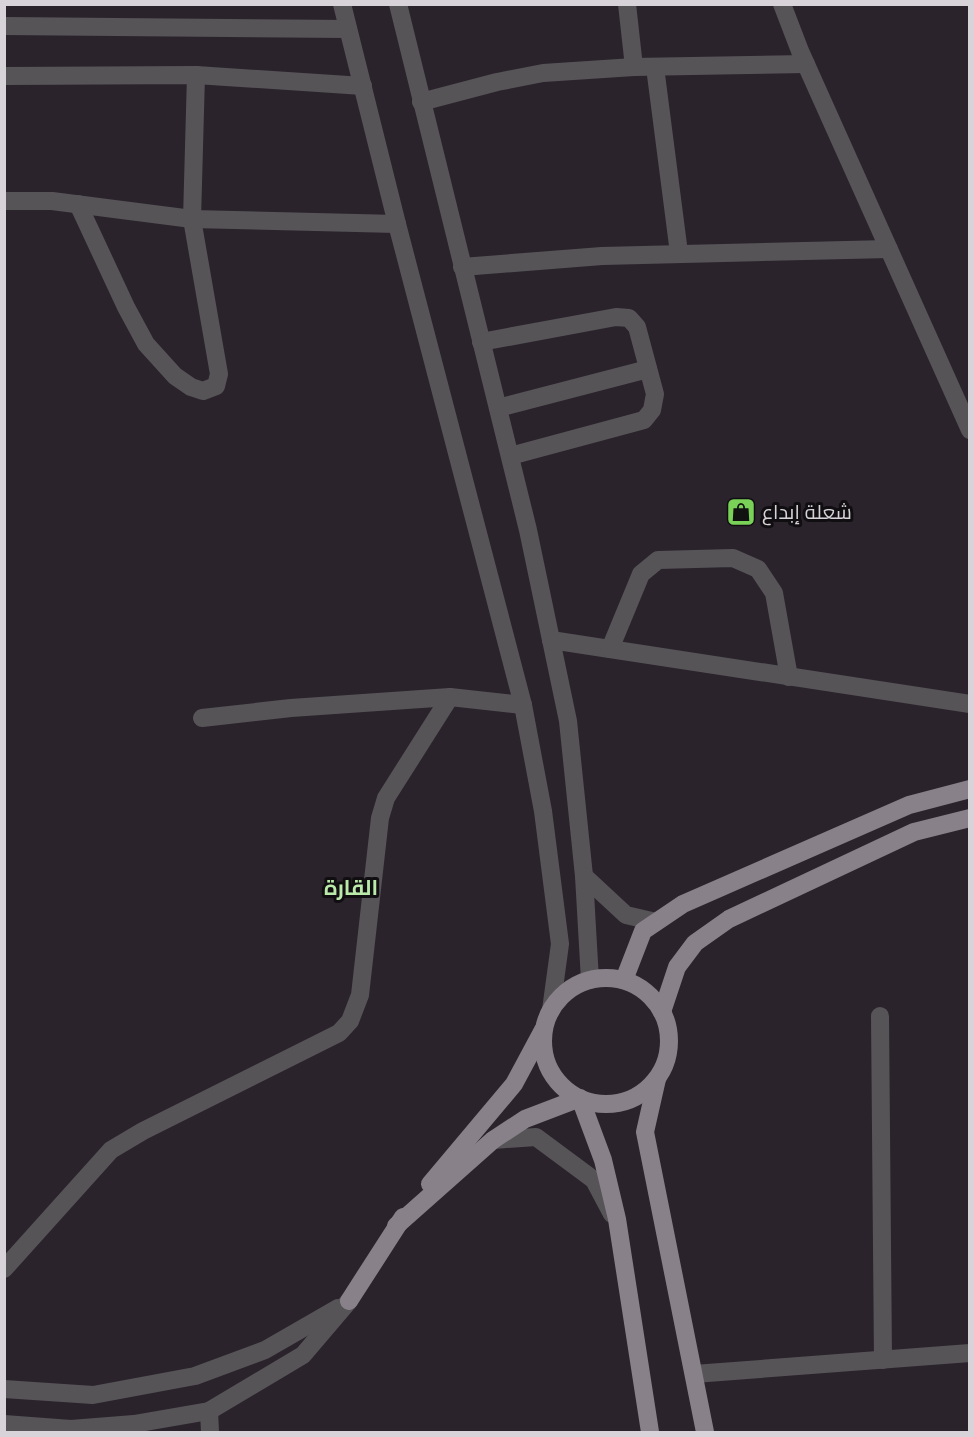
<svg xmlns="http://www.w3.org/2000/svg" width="974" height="1437" font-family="Roboto,Cairo,sans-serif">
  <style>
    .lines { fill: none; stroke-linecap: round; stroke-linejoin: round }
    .minor { stroke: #575458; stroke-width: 18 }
    .major { stroke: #88818a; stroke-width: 18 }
    .labels { text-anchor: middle; stroke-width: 6; stroke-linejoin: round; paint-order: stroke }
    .poi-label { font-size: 20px; fill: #d7d3d9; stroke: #110e12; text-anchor: start }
    .neighbourhood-label { font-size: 21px; font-weight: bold; fill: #baeaa9; stroke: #110e12 }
  </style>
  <rect width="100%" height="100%" fill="#2a232c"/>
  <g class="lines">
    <g class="minor">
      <polyline points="342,4 397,224 523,705 543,811 560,944 551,1010"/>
      <polyline points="398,4 528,530 568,721 584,876 590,980"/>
      <polyline points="627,4 634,67"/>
      <polyline points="782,4 800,51 970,430"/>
      <polyline points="4,26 348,29"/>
      <polyline points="655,67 679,253"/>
      <polyline points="4,76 196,75 363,86"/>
      <polyline points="421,102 497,82 543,73 634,67 806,64"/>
      <polyline points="4,201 52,201 192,219 397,224"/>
      <polyline points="78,204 126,307 146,344 175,376 191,387 203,391 216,386 219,374 192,219 196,75"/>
      <polyline points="462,267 602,256 889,249"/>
      <polyline points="481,342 616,317 629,318 637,327 655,394 652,410 644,420 510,456"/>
      <polyline points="498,408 648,369"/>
      <polyline points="551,640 970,704"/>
      <polyline points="610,649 641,574 658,560 733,558 758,569 774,593 789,677"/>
      <polyline points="202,718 291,708 450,697 523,705"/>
      <polyline points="584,876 626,915 656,922"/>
      <polyline points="880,1016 883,1360"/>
      <polyline points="493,1140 536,1137 594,1180 612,1214"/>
      <polyline points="4,1269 111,1150 143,1131 339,1033 350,1021 360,995 380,818 386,798 450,697"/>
      <polyline points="694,1374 970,1353"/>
      <polyline points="4,1389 93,1395 195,1376 265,1350 338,1308"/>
      <polyline points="209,1411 210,1432"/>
      <polyline points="4,1424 71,1429 134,1424 209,1411 303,1355 349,1301"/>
    </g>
    <g class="major">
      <circle cx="606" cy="1041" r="63"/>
      <polyline points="624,980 643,931 683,904 909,805 970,789"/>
      <polyline points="662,1012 677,967 695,943 729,919 914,832 970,818"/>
      <polyline points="657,1079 645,1132 705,1432"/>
      <polyline points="430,1184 514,1084 543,1030"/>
      <polyline points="396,1226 493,1140 525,1119 580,1098 603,1160 617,1219 650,1432"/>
      <polyline points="349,1301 403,1217"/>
    </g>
  </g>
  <defs>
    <g id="shop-square" transform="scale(1.5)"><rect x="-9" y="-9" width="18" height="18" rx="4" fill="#7ad157" stroke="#110e12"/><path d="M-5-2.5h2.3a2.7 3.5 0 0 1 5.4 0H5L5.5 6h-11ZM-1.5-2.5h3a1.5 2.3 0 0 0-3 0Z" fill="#111"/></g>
  </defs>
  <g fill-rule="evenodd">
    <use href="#shop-square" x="741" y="512"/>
  </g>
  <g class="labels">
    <g class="poi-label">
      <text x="762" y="519">شعلة إبداع</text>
    </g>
    <g class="neighbourhood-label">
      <text x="351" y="895">القارة</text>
    </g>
  </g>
  <rect width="974" height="1437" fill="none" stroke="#d7d3d9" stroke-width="12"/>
</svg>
